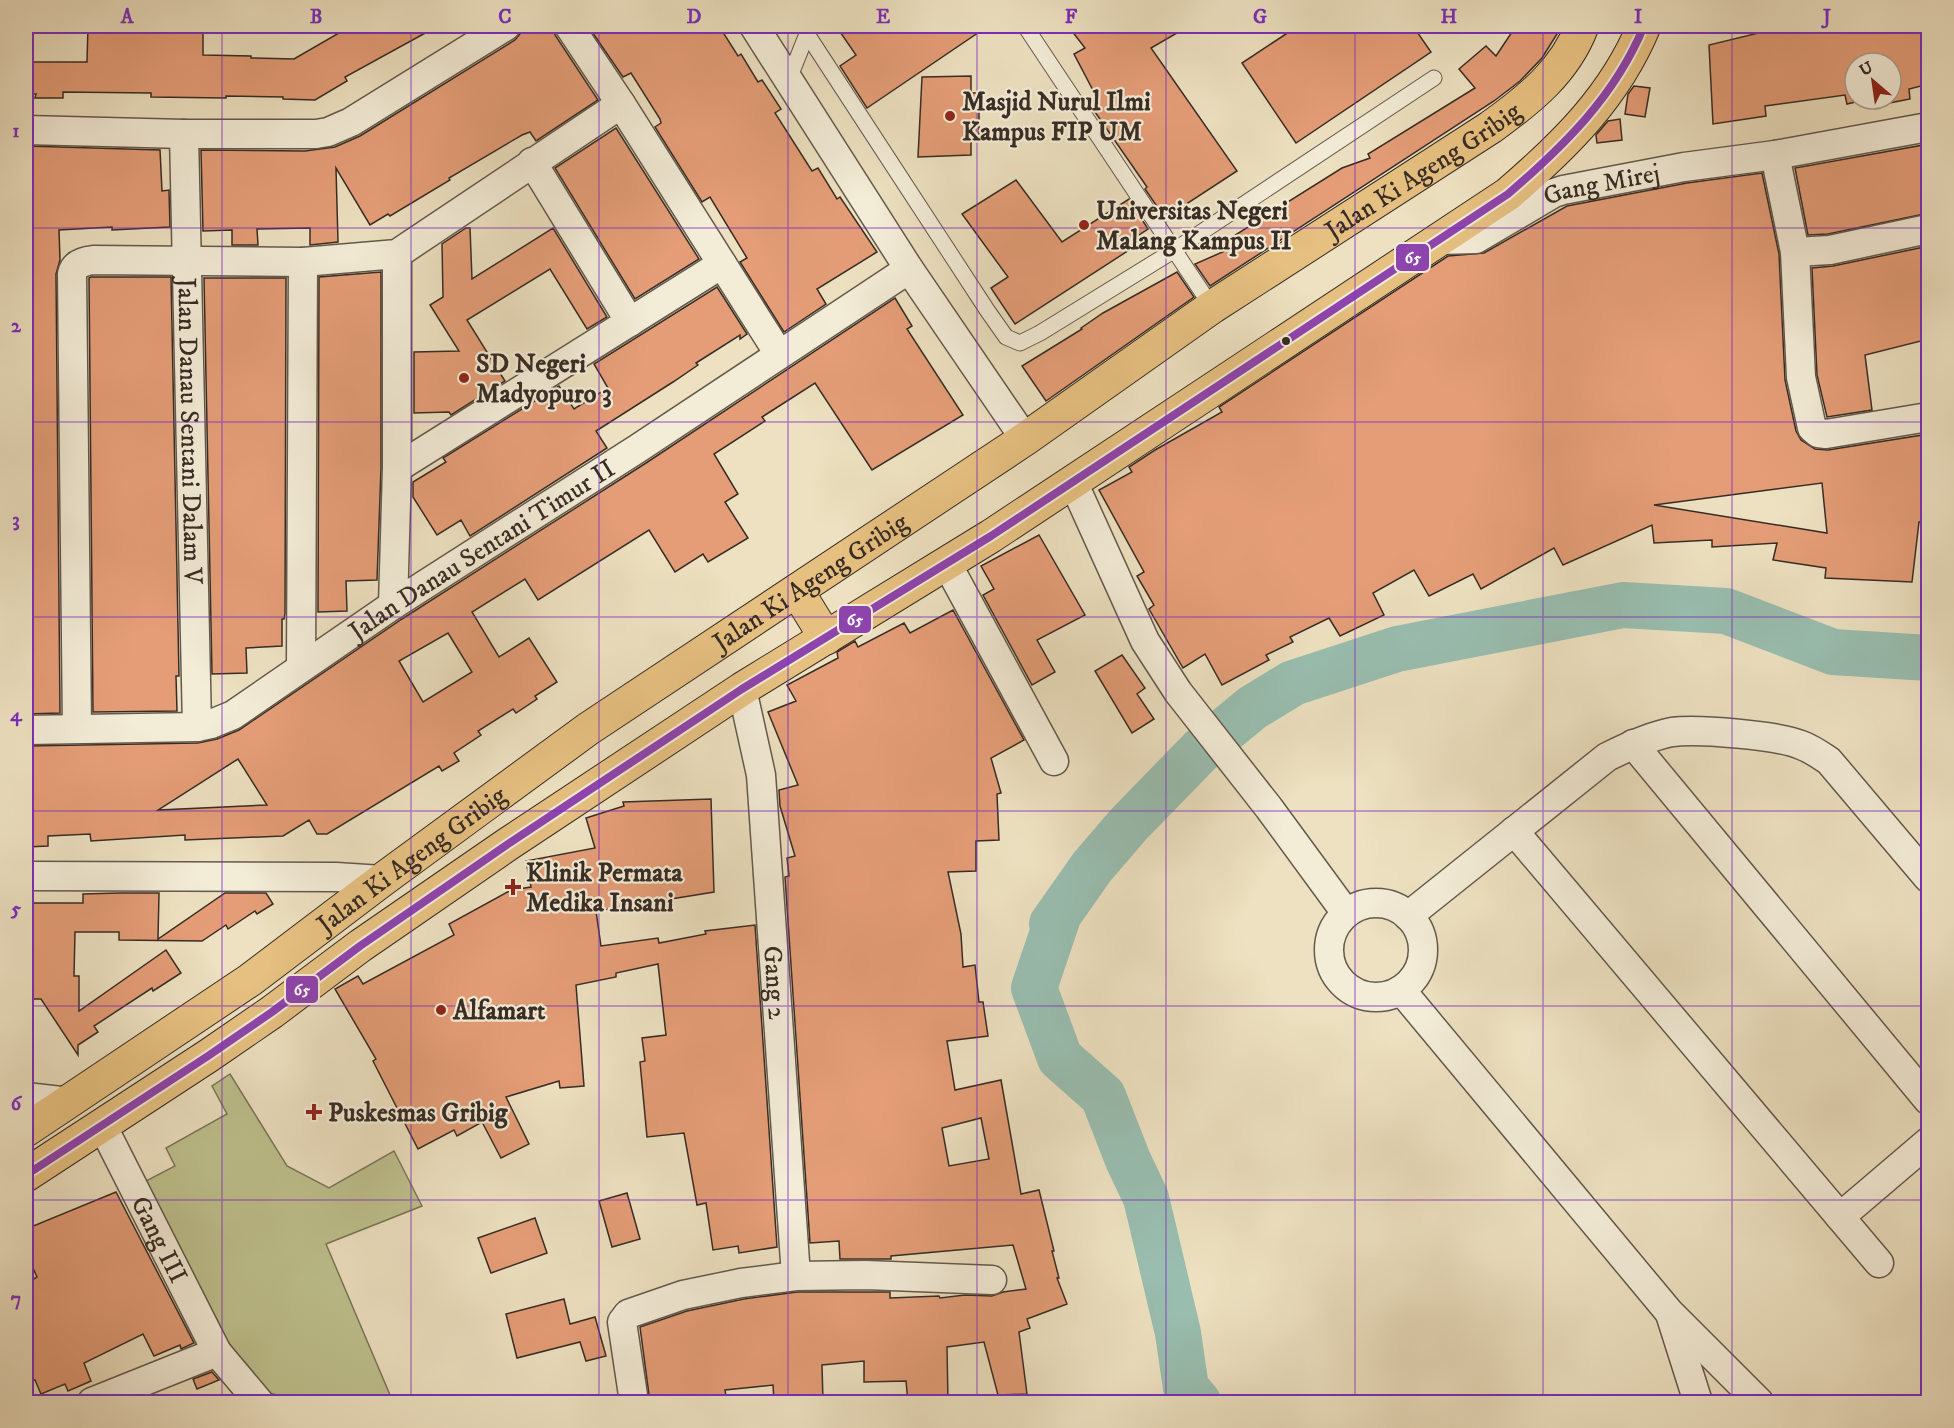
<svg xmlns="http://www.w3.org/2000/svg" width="1954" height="1428" font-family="'IM FELL DW Pica',serif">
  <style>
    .green { fill: #bec18e; stroke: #7a765a; stroke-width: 1.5 }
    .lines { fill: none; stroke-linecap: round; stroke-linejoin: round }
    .river { stroke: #99beb0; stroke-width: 46 }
    .building { fill: #e49d77; stroke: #372c25; stroke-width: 1.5; fill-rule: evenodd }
    .lane-casing { stroke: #64594c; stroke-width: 17 }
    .street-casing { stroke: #64594c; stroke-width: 31 }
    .primary-casing { stroke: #372c25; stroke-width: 35 }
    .lane { stroke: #f3ecd7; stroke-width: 15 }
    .street { stroke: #f3ecd7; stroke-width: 28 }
    .primary { stroke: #e6c080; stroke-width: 33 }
    .bus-1-casing { stroke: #f3ecd7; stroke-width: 12 }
    .bus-1 { stroke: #8e44ad; stroke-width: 8 }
    .grid { fill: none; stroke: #7b2cbf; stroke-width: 1.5; stroke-opacity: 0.55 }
    .poi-dot { fill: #8f2418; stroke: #f3ecd7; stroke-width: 2 }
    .bus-dot { fill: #372c25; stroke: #f3ecd7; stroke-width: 2 }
    .labels { text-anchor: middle; stroke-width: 4.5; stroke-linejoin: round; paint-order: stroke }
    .poi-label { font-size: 26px; font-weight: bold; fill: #372c25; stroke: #f3ecd7; text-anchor: start }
    .street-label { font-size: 26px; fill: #372c25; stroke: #f3ecd7 }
    .line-badge { stroke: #f3ecd7; stroke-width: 2 }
    .badge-label { font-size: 16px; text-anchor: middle; font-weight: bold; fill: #fff }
    .neatline { fill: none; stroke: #7b2cbf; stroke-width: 2 }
    .grid-label { font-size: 20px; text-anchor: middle; font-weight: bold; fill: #7b2cbf }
  </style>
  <rect width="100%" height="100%" fill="#ede1c1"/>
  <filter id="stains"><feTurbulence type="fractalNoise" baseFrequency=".00333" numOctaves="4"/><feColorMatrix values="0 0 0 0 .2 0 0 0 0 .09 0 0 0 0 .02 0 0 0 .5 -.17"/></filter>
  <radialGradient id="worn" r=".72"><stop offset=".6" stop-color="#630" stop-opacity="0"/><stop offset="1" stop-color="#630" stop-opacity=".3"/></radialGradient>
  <polygon class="green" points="230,1074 287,1166 329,1188 394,1151 422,1206 326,1244 393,1402 307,1402 269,1393 216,1328 144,1182 175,1166 166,1148 227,1114 212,1086"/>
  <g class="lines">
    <polyline class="river" points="1198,1402 1186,1388 1178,1333 1146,1198 1128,1160 1103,1096 1060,1058 1034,988 1057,920 1052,924 1092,867 1129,824 1200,751 1252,708 1293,683 1397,649 1623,605 1726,611 1833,652 1928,658"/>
  </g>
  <g class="building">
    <polygon points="88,26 203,26 203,55 251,56 251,58 294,59 351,26 438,26 345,77 347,81 315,100 283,99 283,97 226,96 226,98 151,97 151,93 63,92 63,98 35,98 36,94 26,94 26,62 87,62"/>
    <polygon points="522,26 553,26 555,35 598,100 536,141 530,132 522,135 449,178 450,180 390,216 388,214 370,225 336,168 338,242 310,245 310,228 257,229 258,245 232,245 232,230 203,231 201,150 305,151 335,147 360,136 515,40 520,34"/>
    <polygon points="588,26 719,26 738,56 741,54 758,82 762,80 781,109 775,113 812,171 818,168 837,199 840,197 877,252 817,289 826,304 784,332 740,262 747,258 710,197 702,202 655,127 661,123 660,119 631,73 623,77"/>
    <polygon points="836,26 988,26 867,108 840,66 856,55"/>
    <polygon points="1068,26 1189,26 1151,48 1237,171 1165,218 1145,189 1147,187 1088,102 1096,96 1074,54 1085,48"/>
    <polygon points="1298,26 1413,26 1431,52 1296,143 1242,63"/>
    <polygon points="1516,26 1562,26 1542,58 1520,81 1494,101 1210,286 1195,264 1234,247 1229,239 1342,168 1370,158 1368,154 1475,88 1459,69 1486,46 1496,56"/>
    <polygon points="1778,26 1929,26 1929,84 1909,89 1910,99 1884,104 1883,99 1891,99 1891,63 1855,63 1855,99 1868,99 1847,104 1845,95 1765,106 1766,116 1713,124 1709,45 1779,28"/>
    <polygon points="971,76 971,93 979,93 979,139 971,139 971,155 918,157 922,77"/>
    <polygon points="1634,86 1650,88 1645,117 1625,114 1628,94"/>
    <polygon points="1620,119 1622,140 1597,143 1596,135 1608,121"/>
    <polygon points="616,128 699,259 635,299 555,168"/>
    <polygon points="1929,144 1929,213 1828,234 1808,235 1795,168"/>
    <polygon points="26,146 160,150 162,191 169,190 170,227 112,230 112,227 59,230 60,260 56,274 60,713 26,714"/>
    <path d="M1762,173L1779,254L1785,380L1796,431L1801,440L1815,449L1828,450L1929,434V522H1919L1912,582L1825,578L1826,568L1773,560L1777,543L1712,547V540L1654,543L1652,525L1563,565L1554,548L1481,589L1473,574L1429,596L1414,570L1373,593L1384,615L1340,636L1329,618L1290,637L1293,642L1266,655L1269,660L1222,685L1205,654L1183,668L1149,609L1154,605L1137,576L1144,572L1099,490L1132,472L1129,467L1155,450L1222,412L1219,407L1448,256L1484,253L1567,206L1687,183ZM1822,483L1827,533L1654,505Z"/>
    <polygon points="1016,180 1062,242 1129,199 1148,229 1136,237 1140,243 1015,324 991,288 1008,277 962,214"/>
    <polygon points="466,228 470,228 472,279 553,228 607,317 587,329 550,269 467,320 505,381 451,415 449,412 414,413 414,352 459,351 430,305 443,297 442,244"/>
    <polygon points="1929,246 1929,339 1865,355 1872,410 1827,417 1817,375 1812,268 1833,266"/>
    <polygon points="381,272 381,468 377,580 346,581 347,611 318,612 319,277"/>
    <polygon points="1177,272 1194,297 1046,401 1022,366 1082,329 1081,328 1103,313"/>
    <polygon points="91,277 171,277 179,676 176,676 177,711 93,712 89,278"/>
    <polygon points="204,278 286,278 285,613 284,619 282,619 282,646 246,648 247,673 212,674"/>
    <polygon points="717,287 747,334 740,339 740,335 696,363 698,365 673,382 596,431 607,448 470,536 461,520 437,535 413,497 413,482 446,462 443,458 559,386 574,409 608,388 594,364"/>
    <path d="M895,298L912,326L907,329L963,415L872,470L815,383L762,417L765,421L714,454L738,494L725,502L748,538L708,562L703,554L675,572L649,530L538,600L525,579L472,612L499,657L529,638L557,682L535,696L537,699L516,713L513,709L478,731L481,735L454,753L459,761L442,771L439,766L327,834H317L309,820L283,836L185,840V835L91,841L90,834L48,836V846L26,847V746L198,743L217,739L239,730L402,619L646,463ZM448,633L472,672L423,702L399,661ZM238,759L267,805L158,810Z"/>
    <polygon points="1039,535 1085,615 1037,640 1055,672 1032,685 983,595 994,589 981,566"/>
    <path d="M953,610L1024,740L991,758L1001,793L997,794L999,840L976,841V871L948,872L961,934L963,967L975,965L979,1002H983L988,1036L947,1041L955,1090L1001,1080L1021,1194L1039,1190L1054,1251H1052L1059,1278H1057L1067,1304L1027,1319L1030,1328L1019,1332L1027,1394L998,1395L984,1342L947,1347L948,1402H908L906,1381L864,1382V1361L822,1365L823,1401H803V1398L774,1401L773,1385L725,1390L727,1402H650L640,1327L687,1311L744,1299L797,1292H890V1298L939,1296L940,1298L965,1295L992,1296L1003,1292L1026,1289L1013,1245L891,1256V1259H840L839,1241L810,1243L785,877L789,876L787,858L795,856L780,806L779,790L798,785L768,712L796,701L787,685L838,658L837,652L855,641L858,647L904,623L910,633ZM981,1118L989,1159L949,1166L942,1128Z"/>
    <polygon points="1122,655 1145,688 1137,694 1154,719 1132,733 1095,671"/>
    <polygon points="711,799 714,892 596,911 601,946 658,938 659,943 706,934 705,931 755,925 777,1247 739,1253 738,1246 713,1250 706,1203 697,1205 684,1133 647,1137 640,1062 645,1061 642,1038 666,1035 658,964 616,973 616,977 576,985 584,1086 560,1088 559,1081 506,1097 529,1144 501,1158 482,1122 457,1136 454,1130 418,1149 373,1061 376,1059 335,989 358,976 363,984 454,935 449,924 511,890 531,887 526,861 595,848 586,818 624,806 623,802"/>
    <polygon points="120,893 159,893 158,939 225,893 266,893 273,904 257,914 255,911 228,929 226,925 202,941 119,940 119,932 75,932 74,976 79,976 79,1011 166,950 181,973 153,991 152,988 94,1026 98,1032 78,1045 78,1055 41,999 26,999 26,903 83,903 83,894"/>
    <polygon points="116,1192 194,1343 181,1349 180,1345 154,1356 143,1334 84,1363 91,1381 68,1391 65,1384 41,1394 35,1380 26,1383 26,1284 37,1277 26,1252 26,1229"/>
    <polygon points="627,1193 640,1239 612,1247 599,1201"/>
    <polygon points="535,1218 547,1253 491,1273 478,1238"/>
    <polygon points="564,1299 570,1324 595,1317 606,1356 586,1361 580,1342 517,1358 506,1314"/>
    <polygon points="212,1372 219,1380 197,1389 193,1379"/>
  </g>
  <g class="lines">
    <g class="lane-casing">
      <g id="lane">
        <polyline points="1025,26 1212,307"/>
        <polyline points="807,34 987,310 1006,337 1020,343 1040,333 1173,251 1434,78"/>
        <polyline points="789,79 809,29"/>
      </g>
    </g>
    <g class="street-casing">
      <g id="street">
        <polyline points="569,26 621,104 779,354"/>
        <polyline points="754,26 909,269 1025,439"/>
        <polyline points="26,130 184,134 316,134 328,132 351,122 506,26"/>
        <path id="s1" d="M184,134L197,727"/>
        <polyline points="1775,155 1795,252 1801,377 1812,428 1818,433 1826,434 1928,417"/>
        <polyline points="532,162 630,322"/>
        <path id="s2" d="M1438,240L1476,239L1554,193L1563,190L1684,167L1775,155L1928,127"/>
        <polyline points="1795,252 1830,250 1928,229"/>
        <polyline points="397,468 722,264"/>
        <polyline points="1073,482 1145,641 1178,692 1269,808 1346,913"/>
        <polyline points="946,562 1054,761"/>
        <polyline points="393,605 397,468 397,254"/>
        <polyline points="301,666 303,262"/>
        <path id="s3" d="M742,689L761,775L796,1276"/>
        <path d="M77,728L72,274C74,264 84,261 94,260L303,262L397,254L621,104"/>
        <path id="s4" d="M26,730L197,727L211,724L233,715L393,605L637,449L909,269"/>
        <polyline points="1633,744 1928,1100"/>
        <polyline points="1514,831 1879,1263"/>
        <polyline points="26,876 336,877 382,880"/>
        <circle cx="1376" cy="950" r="47"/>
        <path d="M1408,916L1607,757C1627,747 1650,736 1672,732C1699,729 1777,735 1801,745C1812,749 1820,755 1829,761L1928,878"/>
        <polyline points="1401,990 1669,1312 1759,1402"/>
        <polyline points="26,1097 70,1102"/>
        <path id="s5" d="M102,1125L217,1352L259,1402"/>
        <polyline points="1840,1217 1928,1142"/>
        <polyline points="1671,1317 1698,1402"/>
        <polyline points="92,1402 217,1352"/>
        <polyline points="634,1402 622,1322 628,1314 683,1295 741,1283 796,1276 866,1275 992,1280"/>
      </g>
    </g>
    <g class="primary-casing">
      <g id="primary">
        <polyline points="797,591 826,638"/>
        <path id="s6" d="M26,1130L250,980L382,880L588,729L1025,439L1212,307L1491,127C1530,99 1565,71 1582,26"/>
        <path d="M26,1175L208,1056L272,1012L360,946L508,844L742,689L991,536L1508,194C1565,145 1615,96 1644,26"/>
      </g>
    </g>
    <use href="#lane" class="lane"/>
    <use href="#street" class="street"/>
    <use href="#primary" class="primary"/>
    <g class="bus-1-casing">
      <path id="bus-1" d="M26,1175L208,1056L272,1012L360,946L508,844L742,689L991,536L1508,194C1565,145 1615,96 1644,26"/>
    </g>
    <use href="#bus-1" class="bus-1"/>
  </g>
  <path class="grid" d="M222,26V1402M411,26V1402M599,26V1402M788,26V1402M977,26V1402M1166,26V1402M1355,26V1402M1543,26V1402M1732,26V1402M26,228H1928M26,422H1928M26,617H1928M26,811H1928M26,1006H1928M26,1200H1928"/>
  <g class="poi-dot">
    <circle cx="950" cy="116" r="6"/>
    <circle cx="1084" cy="225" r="6"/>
    <circle cx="464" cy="378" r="6"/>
    <path d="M510 878h6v6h6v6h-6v6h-6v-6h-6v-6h6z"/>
    <circle cx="441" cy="1010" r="6"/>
    <path d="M311 1103h6v6h6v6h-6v6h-6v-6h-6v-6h6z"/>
  </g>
  <circle class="bus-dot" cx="1286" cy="341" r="5"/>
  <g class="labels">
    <g class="poi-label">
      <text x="962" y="110">Masjid Nurul Ilmi<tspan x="962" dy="30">Kampus FIP UM</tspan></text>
      <text x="1096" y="219">Universitas Negeri<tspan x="1096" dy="30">Malang Kampus II</tspan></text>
      <text x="476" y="372">SD Negeri<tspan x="476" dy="30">Madyopuro 3</tspan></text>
      <text x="526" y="881">Klinik Permata<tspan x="526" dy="30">Medika Insani</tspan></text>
      <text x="453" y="1019">Alfamart</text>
      <text x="328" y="1121">Puskesmas Gribig</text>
    </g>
    <g class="street-label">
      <text dy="9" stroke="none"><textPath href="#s6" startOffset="1695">Jalan Ki Ageng Gribig</textPath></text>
      <text dy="9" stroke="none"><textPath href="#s2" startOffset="177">Gang Mirej</textPath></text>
      <text dy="9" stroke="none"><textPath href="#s1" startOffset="297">Jalan Danau Sentani Dalam V</textPath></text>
      <text dy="9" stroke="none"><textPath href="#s4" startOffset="508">Jalan Danau Sentani Timur II</textPath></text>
      <text dy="9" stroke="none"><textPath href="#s6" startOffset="957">Jalan Ki Ageng Gribig</textPath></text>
      <text dy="9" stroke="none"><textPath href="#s6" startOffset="471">Jalan Ki Ageng Gribig</textPath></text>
      <text dy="9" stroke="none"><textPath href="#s3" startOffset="296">Gang 2</textPath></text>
      <text dy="9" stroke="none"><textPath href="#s5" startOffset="128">Gang III</textPath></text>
    </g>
  </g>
  <g class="line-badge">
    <rect x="1395" y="243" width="35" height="29" rx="6" fill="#8e44ad"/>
    <rect x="838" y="605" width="34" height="29" rx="6" fill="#8e44ad"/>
    <rect x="285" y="975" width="34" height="29" rx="6" fill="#8e44ad"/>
  </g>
  <g class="badge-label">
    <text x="1413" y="263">65</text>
    <text x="855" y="625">65</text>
    <text x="302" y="995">65</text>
  </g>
  <rect width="1954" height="1428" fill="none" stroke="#ede1c1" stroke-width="66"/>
  <g transform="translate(1873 81) rotate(331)"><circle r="28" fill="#f3ecd7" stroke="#a89f90" stroke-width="1.5"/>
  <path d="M0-4.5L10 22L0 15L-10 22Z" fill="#8f2418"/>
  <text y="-9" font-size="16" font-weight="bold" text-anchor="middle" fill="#372c25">U</text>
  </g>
  <rect x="33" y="33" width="1888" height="1362" class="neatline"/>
  <g class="grid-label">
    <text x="127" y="23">A</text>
    <text x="316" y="23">B</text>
    <text x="505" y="23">C</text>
    <text x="694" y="23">D</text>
    <text x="883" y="23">E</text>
    <text x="1071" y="23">F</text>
    <text x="1260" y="23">G</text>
    <text x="1449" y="23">H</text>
    <text x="1638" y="23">I</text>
    <text x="1827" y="23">J</text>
    <text x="16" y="137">1</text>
    <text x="16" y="332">2</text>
    <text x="16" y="526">3</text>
    <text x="16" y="721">4</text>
    <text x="16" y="915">5</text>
    <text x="16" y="1110">6</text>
    <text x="16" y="1305">7</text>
  </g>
  <rect width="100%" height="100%" filter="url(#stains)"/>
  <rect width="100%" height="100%" fill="url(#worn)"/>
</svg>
